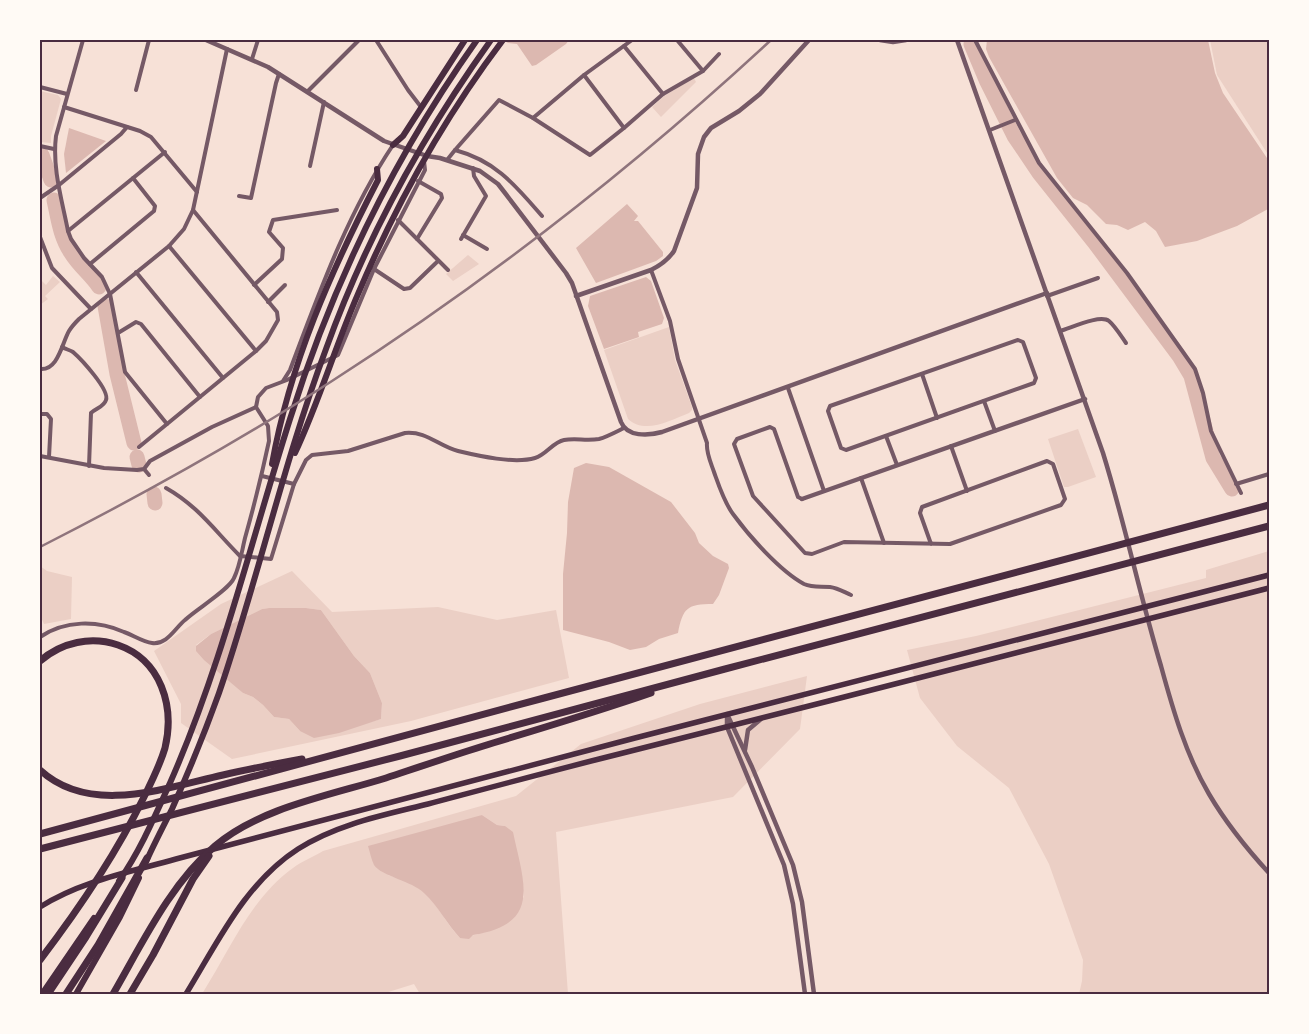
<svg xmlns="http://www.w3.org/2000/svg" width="1309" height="1034" font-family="'Noto Sans',sans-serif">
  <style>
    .green { fill: #ebcfc5; fill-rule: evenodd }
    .water { fill: #dcb8b0 }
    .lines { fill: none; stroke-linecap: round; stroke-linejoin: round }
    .river { stroke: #dcb8b0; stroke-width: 15 }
    .minor { stroke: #755966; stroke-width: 4 }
    .tertiary { stroke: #755966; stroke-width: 4.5 }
    .primary { stroke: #4a2c40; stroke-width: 5.5 }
    .trunk { stroke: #4a2c40; stroke-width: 6 }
    .motorway { stroke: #4a2c40; stroke-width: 7 }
    .rail { stroke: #8f747c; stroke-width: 2.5 }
    .neatline { fill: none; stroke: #4a2c40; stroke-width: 2 }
  </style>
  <rect width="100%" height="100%" fill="#f7e1d7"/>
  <g class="green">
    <polygon points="1210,40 1269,40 1269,156 1217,75"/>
    <polygon points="694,78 696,82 661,117 652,107 664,96"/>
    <polygon points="40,91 58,95 61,99 51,136 51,143 40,142"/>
    <polygon points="468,255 479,264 453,281 446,274"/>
    <polygon points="53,276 60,282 45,296 48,299 40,305 40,279 46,285"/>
    <path d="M669,327L675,360L692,407V410L689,413C671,420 645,435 628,419L604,350Z"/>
    <polygon points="1078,429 1096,477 1068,487 1064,487 1048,439"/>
    <polygon points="1269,551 1269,994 1079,994 1082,981 1083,960 1049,864 1009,788 957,746 920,698 907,650 976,636 1206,578 1206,570"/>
    <polygon points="40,566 47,571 72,577 71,619 44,624 40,615"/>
    <path d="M292,571L332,612L438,607L497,620L556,610L569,678L411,721L232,759L181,723V704L154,651L221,604ZM269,608H306L321,610L354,656L370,673L382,703L381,719L360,725L300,731L289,719L274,717L263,705L253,697L243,693L196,645L211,634L262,609Z"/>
    <path d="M807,676L800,729L733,797L556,832L568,994H420L414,984L382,994H202C230,950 250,899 293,868C302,861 313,857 323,851L516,796L581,744L700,704ZM482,815L497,825L505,826L518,859L524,897L479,934L460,938C445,923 436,900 418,887C409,881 398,878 388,875Z"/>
  </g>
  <g class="water">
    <polygon points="503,40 569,40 566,44 536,65 532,66 517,44 508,43"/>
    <polygon points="987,40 1208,40 1215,73 1223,93 1269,161 1268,209 1237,226 1197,241 1165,247 1156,231 1145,222 1128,230 1117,225 1106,224 1087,205 1073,198 1057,178 989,57 986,49"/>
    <polygon points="69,128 106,141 66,173 64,154"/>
    <polygon points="627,204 638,216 634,221 638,221 663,252 663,256 656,261 596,283 576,248"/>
    <polygon points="646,277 651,281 664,318 662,324 638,332 639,337 604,349 588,306 590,296"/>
    <path d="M586,463L609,467L671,502L695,533L699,543L713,556L728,564L729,568L719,595L713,604C687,604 683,608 678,633L659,639L646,647L630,650L609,642L563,630V574L567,533L568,502L574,468Z"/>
    <polygon points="269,608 306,608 321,610 354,656 370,673 382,703 381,719 339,733 314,738 300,731 289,719 274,717 263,705 253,697 243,693 204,660 196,651 196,646 211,634 262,609"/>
    <path d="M482,815L497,825L505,826L513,832C524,884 542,924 473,935L469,939L460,938C447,924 438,906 424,893C412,881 381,876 374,865C371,859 370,852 368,846Z"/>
  </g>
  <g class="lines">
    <g class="river">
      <polyline points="971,44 987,82 1014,136 1039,173 1094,242 1179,356 1191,376 1213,458 1232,489"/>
      <polyline points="42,155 51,180"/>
      <path d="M54,200C58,218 60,237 71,253C79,266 91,275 99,287"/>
      <polyline points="105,306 117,374 134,443"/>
      <polyline points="137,457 139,465"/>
      <polyline points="154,494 155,503"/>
    </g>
    <g class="minor">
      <path d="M83,40L56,136C52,168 62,200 68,231L71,239L84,258L102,277L110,294L125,372L167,424"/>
      <polyline points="376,40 408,90 421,107"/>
      <polyline points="677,40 703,71"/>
      <polyline points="975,40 1039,163 1127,273 1195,369 1203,393 1211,431 1241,493"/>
      <polyline points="624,46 663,94"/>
      <polyline points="252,59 258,40"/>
      <polyline points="584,75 624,128"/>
      <polyline points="40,87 67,94"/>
      <polyline points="136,90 149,40"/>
      <polyline points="308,91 359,40"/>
      <polyline points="64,107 140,131 151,137 197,192"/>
      <polyline points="533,118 584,75 632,40"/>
      <polyline points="990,130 1015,120"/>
      <polyline points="40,146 54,149"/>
      <path d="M455,150C496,161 515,185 542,216"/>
      <polyline points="447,160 455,150 499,100 533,118 590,155 624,128 663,94 703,71 719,54"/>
      <polyline points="310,166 324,102"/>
      <polyline points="239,196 251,198 276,83 279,74"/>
      <polyline points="40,198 59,185 121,134 127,127"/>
      <polyline points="398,220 448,270"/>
      <polyline points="68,231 165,152"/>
      <polyline points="463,235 487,249"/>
      <polyline points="40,237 52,268 91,309"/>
      <polyline points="417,239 442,198 441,194 418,181"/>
      <polyline points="461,239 486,196 474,176 473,168"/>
      <polyline points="169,246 256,351"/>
      <polyline points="90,264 154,211 155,206 133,178"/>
      <polyline points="374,269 404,289 410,288 438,261"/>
      <path d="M651,270L670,321L678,359L707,443C706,453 711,463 714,472C719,486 724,502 733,514C749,536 780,571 804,584C813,588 821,586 830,587C838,588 844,592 851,595"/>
      <polyline points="136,272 223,378"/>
      <polyline points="254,285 282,259 283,248 269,232 273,220 337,210"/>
      <polyline points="1047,296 1098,278"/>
      <polyline points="268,302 285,285"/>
      <path d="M1060,331C1071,328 1100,314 1109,321C1115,326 1121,336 1126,343"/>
      <polyline points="118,333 136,322 141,324 200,397"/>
      <polygon points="1018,340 1023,342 1036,378 1034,383 846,450 841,448 828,411 830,406"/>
      <path d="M62,347C65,349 70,350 73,352C81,359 110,390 106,400C104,407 96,408 91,413L89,466"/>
      <path d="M40,369C58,371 62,343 69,331C72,326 75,323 79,319L169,246L184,229L193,210L227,49"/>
      <polyline points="922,374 937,418"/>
      <path d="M283,381L290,370C319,293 347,214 393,145"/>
      <polyline points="788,388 824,491"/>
      <polyline points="984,401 995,431"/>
      <polyline points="40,414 47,414 51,419 49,457"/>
      <polyline points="886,436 897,465"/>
      <polyline points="951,446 967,491"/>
      <polyline points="139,447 256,351 266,341 278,320 277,312 193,210"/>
      <polyline points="40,456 104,468 137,470 144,469 150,461 212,427 256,407"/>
      <polyline points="144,469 149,475"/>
      <polyline points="262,476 294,484"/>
      <polyline points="861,478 884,543"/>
      <polyline points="1236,484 1269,474"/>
      <path d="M166,488C198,506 215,531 240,556L271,559L294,484L306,460L312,455L348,451L405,433C427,431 438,446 458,451C479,456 514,464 535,458C546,455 553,442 564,440C575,438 587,441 599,439C607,437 616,432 624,428"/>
      <polyline points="802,499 798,497 774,429 770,427 737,439 734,444 753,496 805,553 812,554 844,542 950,544 1061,505 1065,499 1053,464 1047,461 922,507 920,513 931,544"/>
      <path d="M40,637C65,620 97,620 124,632C133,635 143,642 152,643C167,645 175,628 185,620C195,610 229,590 234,578C240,566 242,550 245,538C254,506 262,474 269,441L268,426L256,407L258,397L266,388L287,380L338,355L374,269L425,170L424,161"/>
    </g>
    <g class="tertiary">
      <path d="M206,40L268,67L384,141L427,156L440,158L480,171L498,184L505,193L566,273L572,283L621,422C627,437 648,436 662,432L1047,293"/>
      <polyline points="880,40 893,42 906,40"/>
      <path d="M957,40L1103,453C1125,524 1140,596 1161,666C1173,710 1186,755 1209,794C1226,823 1247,849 1269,873"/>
      <path d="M576,296L651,270C661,265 668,260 674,251L697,188L698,154L704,137L711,128L739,111L760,94L809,40"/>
      <polyline points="802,499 1085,399"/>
      <polyline points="727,714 752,767 793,865 802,902 814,994"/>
      <polyline points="727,716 727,727 784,865 793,904 805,994"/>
      <polyline points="745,750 748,730 761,719"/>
    </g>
    <g class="primary">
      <path d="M40,907C81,881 130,872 176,859L635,738L1269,575"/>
      <path d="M186,994C218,942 245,883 298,849C337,824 384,815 428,804C492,787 555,770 619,754C836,700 1052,643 1269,588"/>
    </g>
    <g class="trunk">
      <polyline points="393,145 403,136 465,40"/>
      <path d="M295,453C319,402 335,347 358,294C396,204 444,118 503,40"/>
      <path d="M272,464C290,363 331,271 378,180L377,169"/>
      <path d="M146,862C154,844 163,827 172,809C189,771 205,732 219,693C258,579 284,461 326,349C366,238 423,135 491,40"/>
      <path d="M119,881C140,851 155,816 170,783C222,665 251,541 290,419C333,282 394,157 477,40"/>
      <polyline points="42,994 94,918"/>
      <polyline points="76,994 120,917 139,878"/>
    </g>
    <g class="motorway">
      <path d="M40,661C62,642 91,636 118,645C161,660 175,706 165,748C160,765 152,781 144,797C116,854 79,909 40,960"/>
      <path d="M40,770C90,816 165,788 223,775C249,769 275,764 302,759"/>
      <polyline points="40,834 544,698 1269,505"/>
      <polyline points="40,849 400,756 725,669 1269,526"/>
      <polyline points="48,994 86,937 122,878"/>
      <polyline points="66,994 98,945 147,858"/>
      <path d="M113,994C142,944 170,884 215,846C259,808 331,795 386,778C422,766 457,754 493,743C546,727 599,711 651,693"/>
      <polyline points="130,994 153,955 193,879 209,856"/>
    </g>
    <path class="rail" d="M40,547C140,496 238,442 332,381C488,281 635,166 771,40"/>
  </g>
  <rect width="1309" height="1034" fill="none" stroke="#fffaf5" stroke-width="82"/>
  <rect x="41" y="41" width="1227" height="952" class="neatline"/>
</svg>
